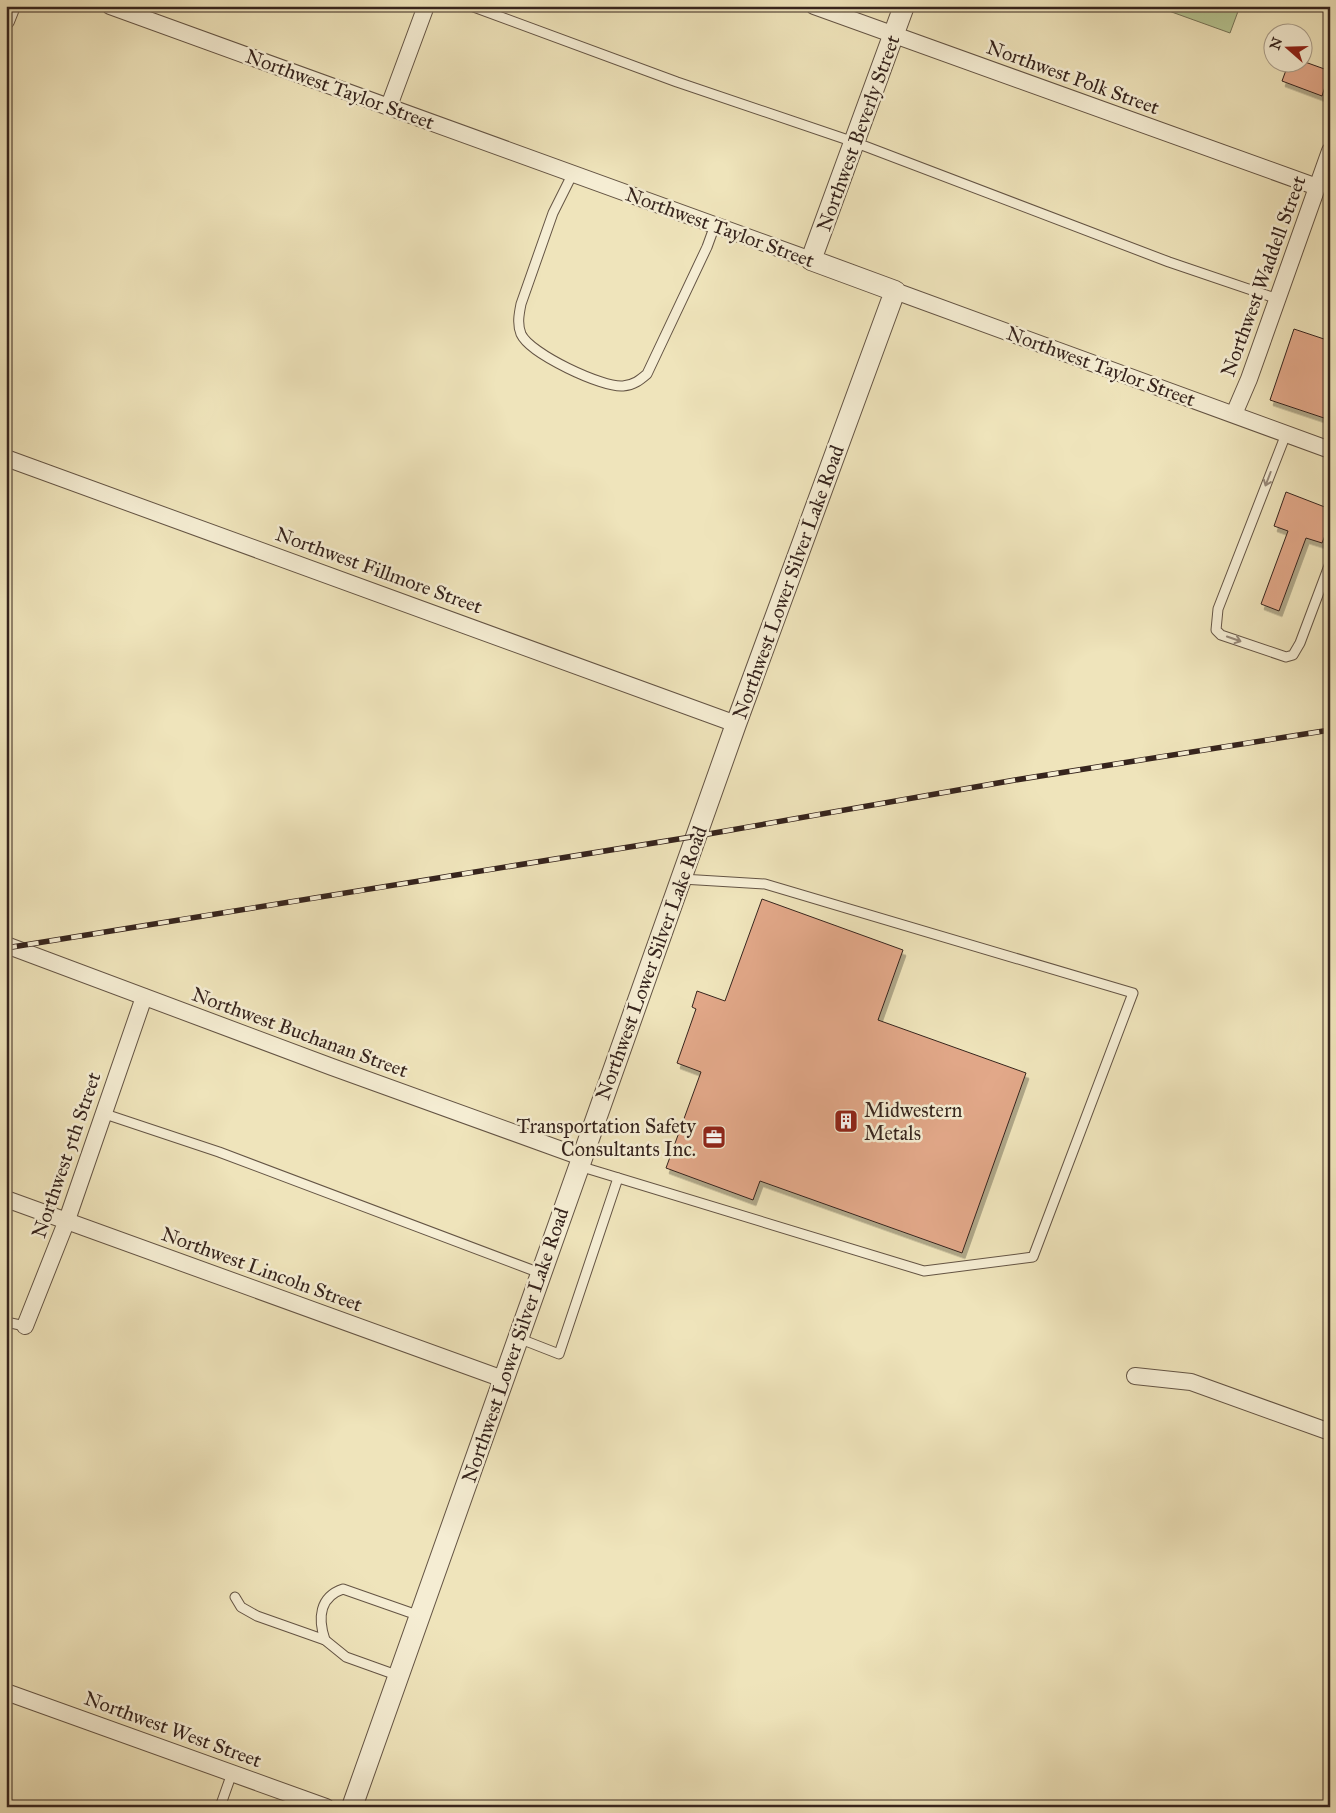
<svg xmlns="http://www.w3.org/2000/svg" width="1336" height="1813" font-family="'IM FELL Great Primer',serif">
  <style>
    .green { fill: #b6c592; stroke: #767458 }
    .building { fill: #e2a889; stroke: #36241d; filter: url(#shadow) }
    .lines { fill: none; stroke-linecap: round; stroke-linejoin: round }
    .service-casing { stroke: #645444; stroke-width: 11 }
    .minor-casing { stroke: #645444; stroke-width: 18 }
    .tertiary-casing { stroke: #645444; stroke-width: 22 }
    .service { stroke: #f5edd3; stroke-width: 9 }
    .minor { stroke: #f5edd3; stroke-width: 16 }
    .tertiary { stroke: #f5edd3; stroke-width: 20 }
    .rail-casing { stroke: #36241d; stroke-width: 5.5 }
    .rail { stroke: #f5edd3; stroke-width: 4; stroke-dasharray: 11; stroke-linecap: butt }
    .oneway { stroke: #968878 }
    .labels { text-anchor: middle; stroke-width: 5; stroke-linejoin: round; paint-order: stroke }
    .street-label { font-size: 20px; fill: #36241d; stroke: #f5edd3 }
    .poi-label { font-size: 20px; fill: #36241d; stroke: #f5edd3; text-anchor: start }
  </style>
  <defs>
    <filter id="shadow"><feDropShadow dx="3" dy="5.5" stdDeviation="0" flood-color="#0004"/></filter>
  </defs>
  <rect width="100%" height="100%" fill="#efe4bb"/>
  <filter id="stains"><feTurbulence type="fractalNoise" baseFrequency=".004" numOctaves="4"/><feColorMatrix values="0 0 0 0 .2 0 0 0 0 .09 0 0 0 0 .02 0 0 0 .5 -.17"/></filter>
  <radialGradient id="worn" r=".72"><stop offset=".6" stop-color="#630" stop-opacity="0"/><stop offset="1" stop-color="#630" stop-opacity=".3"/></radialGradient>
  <polygon class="green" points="1155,6 1240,6 1230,33"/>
  <g class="building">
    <polygon points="1289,62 1305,62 1330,71 1322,96 1282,81"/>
    <polygon points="1294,329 1330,341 1330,412 1327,419 1270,400"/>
    <polygon points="1286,492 1330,509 1330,523 1322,543 1306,538 1279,611 1261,604 1288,531 1274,526"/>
    <polygon points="762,899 903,950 878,1020 1026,1073 962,1253 760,1181 753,1200 666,1168 701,1072 677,1063 696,1009 692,1007 697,991 725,1001"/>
  </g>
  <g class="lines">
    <g class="service-casing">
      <g id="service">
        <polyline points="471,6 677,82 854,142 1169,262 1278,299"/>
        <path d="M573,173L553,213L521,304C519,314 517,324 521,334C530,354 603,388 623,386C634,385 640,380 647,374L707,247L715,225"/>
        <polyline points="1286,434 1218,609 1216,630 1221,635 1286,657 1293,655 1300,643 1330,563"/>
        <polyline points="102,1113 219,1152 540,1273"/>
        <polyline points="579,1166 924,1271 1033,1257 1133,993 765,884 682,879"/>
        <polyline points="6,1322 25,1326"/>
        <polyline points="518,1338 559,1354 618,1178"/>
        <polyline points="235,1597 241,1607 257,1616 325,1640 346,1657 399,1676"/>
        <path d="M325,1640C318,1619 319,1597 343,1589L420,1616"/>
        <polyline points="220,1807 232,1773"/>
      </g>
    </g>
    <g class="minor-casing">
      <g id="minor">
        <polyline points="110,6 811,260"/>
        <polyline points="814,6 1317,187"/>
        <polyline points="6,21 12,6"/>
        <polyline points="389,106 426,6"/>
        <polyline points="895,291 1330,450"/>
        <polyline points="1234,414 1249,379 1330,151"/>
        <polyline points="6,458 736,724"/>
        <polyline points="6,945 332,1067 581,1157"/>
        <polyline points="6,1199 503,1379"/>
        <polyline points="25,1326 67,1220 144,997"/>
        <polyline points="1135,1376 1191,1382 1330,1432"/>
        <polyline points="6,1692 326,1807"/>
      </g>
    </g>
    <g class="tertiary-casing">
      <polyline id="tertiary" points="352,1807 736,724 895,291 811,260 904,6"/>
    </g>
    <use href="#service" class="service"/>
    <use href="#minor" class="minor"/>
    <use href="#tertiary" class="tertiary"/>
    <g class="rail-casing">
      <polyline id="rail" points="6,948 697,836 1015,780 1330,730"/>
    </g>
    <use href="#rail" class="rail"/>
  </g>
  <defs><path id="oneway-shaft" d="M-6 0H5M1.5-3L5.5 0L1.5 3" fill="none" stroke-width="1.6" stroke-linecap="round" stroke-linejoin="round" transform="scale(1.25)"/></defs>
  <g class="oneway">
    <use href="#oneway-shaft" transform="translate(1268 479) rotate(111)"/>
    <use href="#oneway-shaft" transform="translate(1234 639) rotate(19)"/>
  </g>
  <defs>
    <g id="building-square" transform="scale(1.25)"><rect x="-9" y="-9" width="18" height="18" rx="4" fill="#8f2418" stroke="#f5edd3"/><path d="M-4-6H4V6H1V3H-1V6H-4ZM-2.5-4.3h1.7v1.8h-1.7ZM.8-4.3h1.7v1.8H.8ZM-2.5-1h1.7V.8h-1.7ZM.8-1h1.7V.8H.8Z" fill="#fff"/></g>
    <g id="office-square" transform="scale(1.25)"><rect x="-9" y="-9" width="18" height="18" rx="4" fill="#8f2418" stroke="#f5edd3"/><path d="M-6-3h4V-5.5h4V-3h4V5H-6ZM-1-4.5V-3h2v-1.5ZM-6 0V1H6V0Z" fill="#fff"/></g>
  </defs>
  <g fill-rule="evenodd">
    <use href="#building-square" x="846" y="1121"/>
    <use href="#office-square" x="714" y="1137"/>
  </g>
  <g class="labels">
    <g class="street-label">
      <text transform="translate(1073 77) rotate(20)" y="7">Northwest Polk Street</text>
      <text transform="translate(340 89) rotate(20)" y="7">Northwest Taylor Street</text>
      <text transform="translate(858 133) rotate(-70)" y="7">Northwest Beverly Street</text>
      <text transform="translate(720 227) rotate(20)" y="7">Northwest Taylor Street</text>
      <text transform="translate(1263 276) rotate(-70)" y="7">Northwest Waddell Street</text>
      <text transform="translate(1101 366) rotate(20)" y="7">Northwest Taylor Street</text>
      <text transform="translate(379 570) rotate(20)" y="7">Northwest Fillmore Street</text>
      <text transform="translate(788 582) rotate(-70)" y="7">Northwest Lower Silver Lake Road</text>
      <text transform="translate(651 963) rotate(-70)" y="7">Northwest Lower Silver Lake Road</text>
      <text transform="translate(300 1032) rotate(20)" y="7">Northwest Buchanan Street</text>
      <text transform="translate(66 1155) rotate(-71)" y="7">Northwest 5th Street</text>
      <text transform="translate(262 1269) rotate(20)" y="7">Northwest Lincoln Street</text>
      <text transform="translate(515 1345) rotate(-71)" y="7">Northwest Lower Silver Lake Road</text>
      <text transform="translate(173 1729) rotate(20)" y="7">Northwest West Street</text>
    </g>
    <g class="poi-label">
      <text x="864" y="1117">Midwestern<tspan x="864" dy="23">Metals</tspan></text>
      <text x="696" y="1133" text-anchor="end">Transportation Safety<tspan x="696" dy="23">Consultants Inc.</tspan></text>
    </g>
  </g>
  <rect width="1336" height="1813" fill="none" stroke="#efe4bb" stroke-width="25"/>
  <rect x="8" y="8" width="1321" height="1798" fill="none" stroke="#36241d" stroke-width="2.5"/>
  <rect x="12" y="12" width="1311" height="1788" fill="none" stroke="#36241d"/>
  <g transform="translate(1288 48) rotate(290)"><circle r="24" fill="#f5edd3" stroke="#a99d8a"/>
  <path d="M0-4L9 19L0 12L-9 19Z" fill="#8f2418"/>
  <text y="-8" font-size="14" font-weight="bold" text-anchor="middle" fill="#36241d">N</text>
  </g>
  <rect width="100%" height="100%" filter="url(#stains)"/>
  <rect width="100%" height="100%" fill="url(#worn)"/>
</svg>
